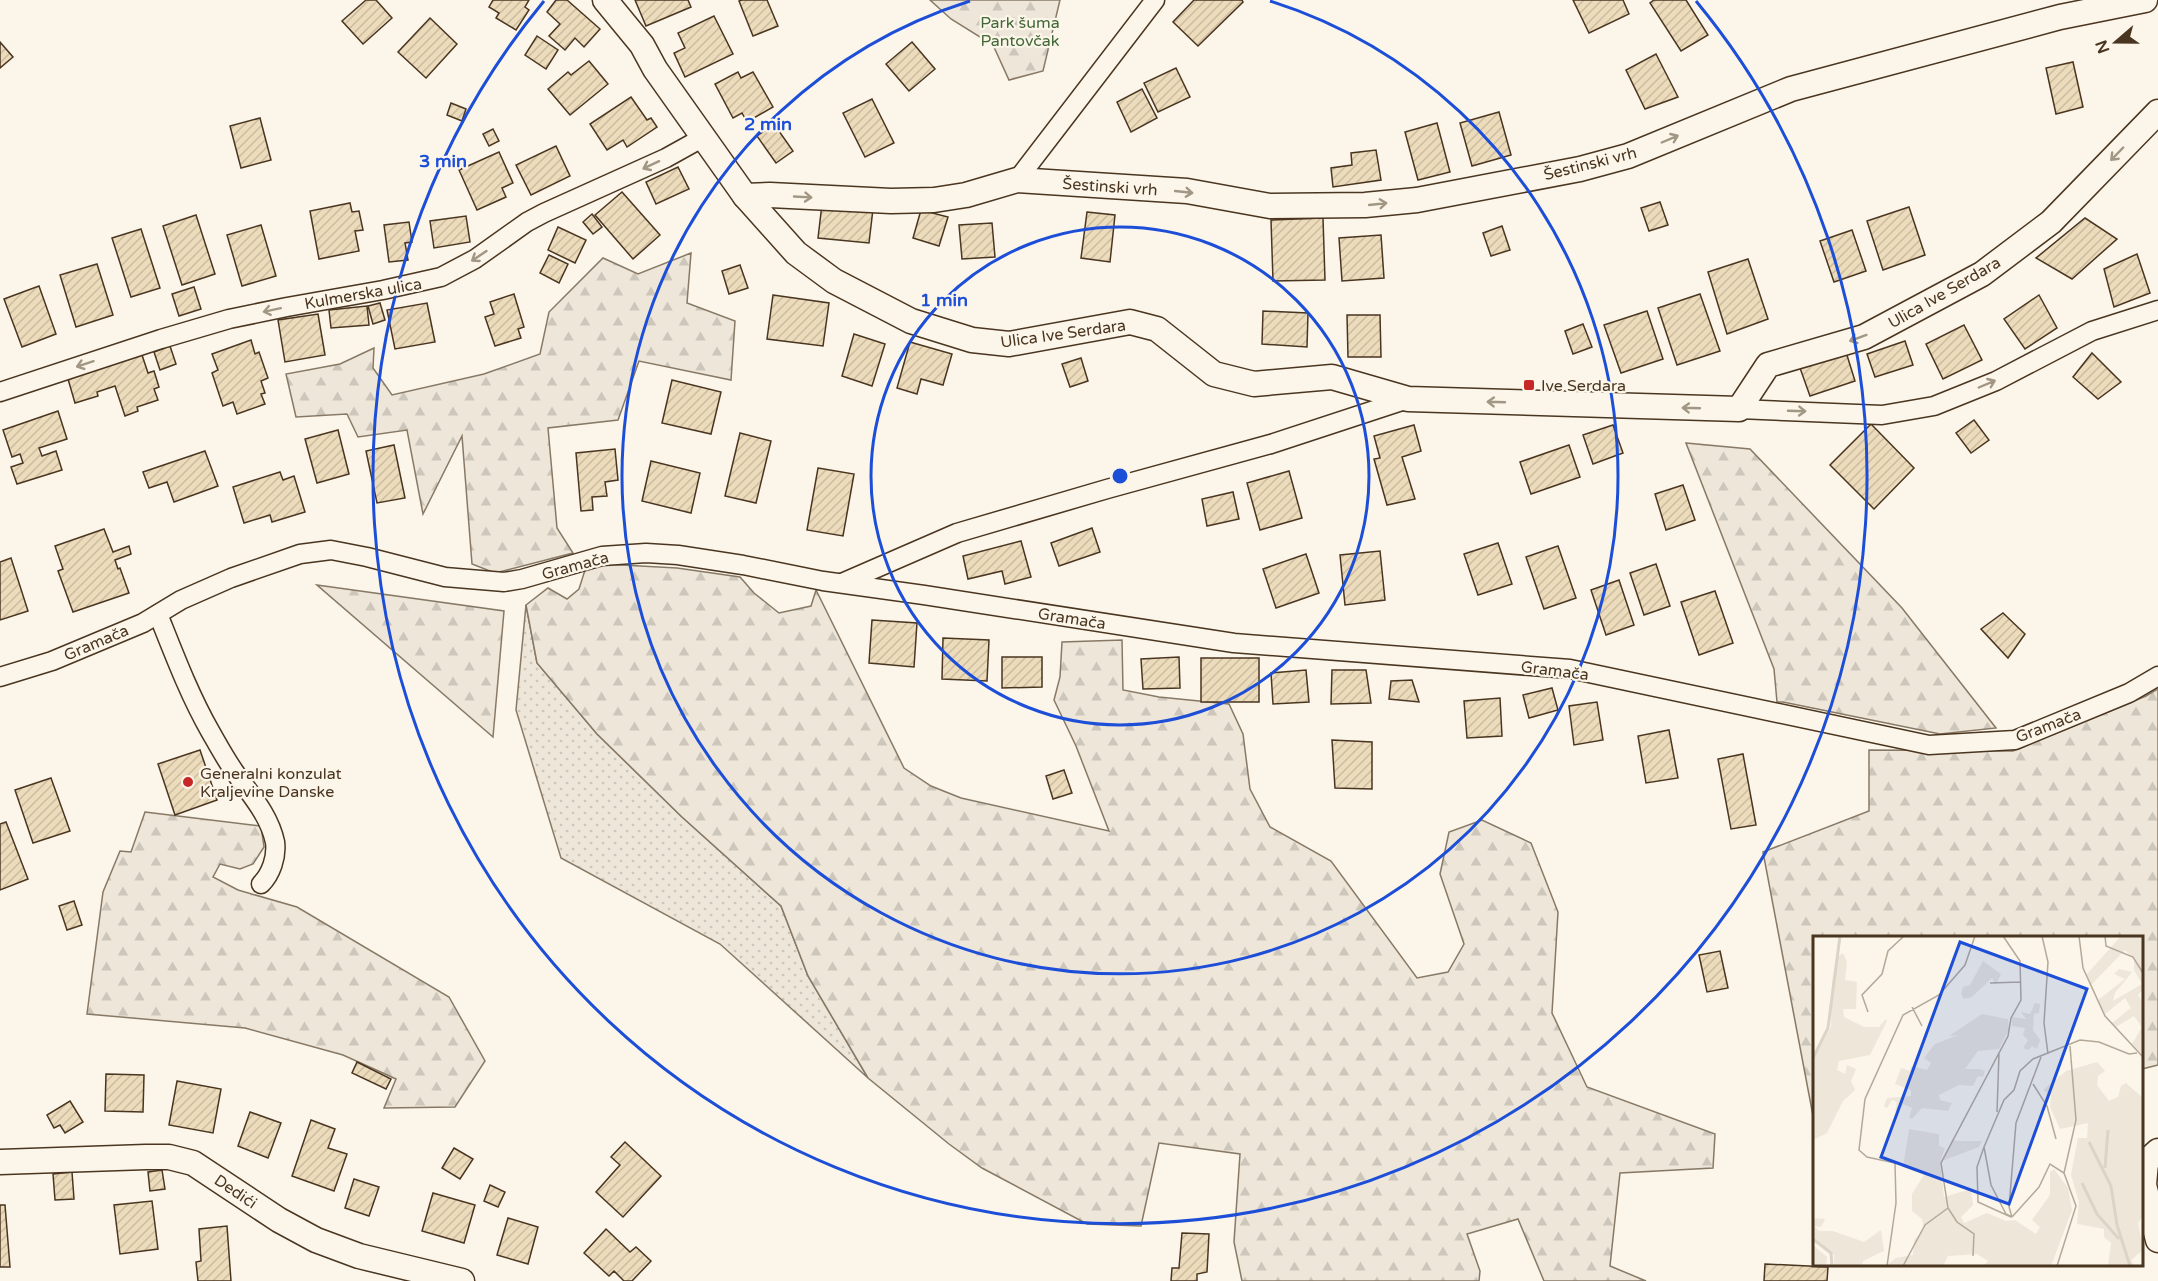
<svg xmlns="http://www.w3.org/2000/svg" width="2158" height="1281" font-family="'Varela Round',sans-serif">
  <style>
    .grass { fill: url(#grass-dots); stroke: #887966; stroke-width: 1.5 }
    .forest { fill: url(#forest-firs); stroke: #887966; stroke-width: 1.5 }
    .building { fill: url(#building-hatch); stroke: #4a3520; stroke-width: 1.5 }
    .lines { fill: none; stroke-linecap: round; stroke-linejoin: round }
    .minor-casing { stroke: #4a3520; stroke-width: 21 }
    .tertiary-casing { stroke: #4a3520; stroke-width: 27 }
    .minor { stroke: #fbf6e9; stroke-width: 18 }
    .tertiary { stroke: #fbf6e9; stroke-width: 24 }
    .oneway { stroke: #a29684 }
    .ring { fill: none; stroke: #1d4ed8; stroke-width: 3 }
    .poi-dot { fill: #c62828; stroke: #fbf6e9; stroke-width: 2 }
    .labels { text-anchor: middle; stroke-width: 4.5; stroke-linejoin: round; paint-order: stroke }
    .park-label { font-size: 16px; fill: #436837; stroke: #fbf6e9 }
    .street-label { font-size: 16px; fill: #4a3520; stroke: #fbf6e9 }
    .poi-label { font-size: 16px; fill: #4a3520; stroke: #fbf6e9; text-anchor: start }
    .inset-river { fill: none; stroke: #dcd4c6; stroke-width: 3 }
    .inset-road { fill: none; stroke: #b4a999; stroke-width: 1.5 }
    .view { fill: #1d4ed8; fill-opacity: 0.15; stroke: #1d4ed8; stroke-width: 3 }
    .inset-edge { fill: none; stroke: #4a3520; stroke-width: 3 }
    .centre { fill: #1d4ed8; stroke: #fbf6e9; stroke-width: 3 }
    .ring-label { font-size: 18px; text-anchor: middle; font-weight: bold; fill: #1d4ed8; stroke: #fbf6e9; stroke-width: 4.5; stroke-linejoin: round; paint-order: stroke }
  </style>
  <defs>
    <pattern id="grass-dots" width="8" height="8" patternUnits="userSpaceOnUse" patternTransform="scale(1.5)"><rect width="8" height="8" fill="#ede6d9"/><path d="M2 2h.1M6 6h.1" fill="none" stroke="#cdc6ba" stroke-width="1.8" stroke-linecap="round"/></pattern>
    <pattern id="forest-firs" width="22" height="20" patternUnits="userSpaceOnUse" patternTransform="scale(1.5)"><rect width="22" height="20" fill="#ede6d9"/><path d="M5 1l3.5 6h-7zM16 11l3.5 6h-7z" fill="#cdc6ba"/></pattern>
    <pattern id="building-hatch" width="6" height="6" patternUnits="userSpaceOnUse" patternTransform="scale(1.5)"><rect width="6" height="6" fill="#ecdcbc"/><path d="M-1 1l2-2M0 6l6-6M5 7l2-2" fill="none" stroke="#ccbda1"/></pattern>
  </defs>
  <rect width="100%" height="100%" fill="#fbf6e9"/>
  <polygon class="grass" points="526,605 537,663 597,734 682,817 781,906 808,976 868,1078 720,944 561,858 516,710"/>
  <g class="forest">
    <polygon points="930,0 1060,0 1043,71 1009,80 993,45 951,19"/>
    <polygon points="691,253 687,303 735,321 731,380 639,361 618,420 548,428 557,528 573,553 495,573 472,564 462,436 423,514 407,430 358,437 347,414 296,417 286,374 340,364 374,348 373,368 392,395 484,374 540,354 549,312 603,258 638,274"/>
    <polygon points="1686,443 1750,449 1902,608 1996,728 1940,734 1783,702 1777,702 1774,669"/>
    <polygon points="604,564 677,568 740,577 754,593 779,613 811,606 816,590 904,768 931,786 961,798 1109,831 1076,746 1054,700 1060,677 1062,642 1122,640 1123,690 1159,697 1229,704 1243,734 1250,789 1270,827 1331,861 1417,978 1448,972 1464,944 1440,874 1449,832 1482,820 1531,843 1558,912 1552,1013 1587,1087 1715,1134 1713,1168 1620,1173 1610,1266 1646,1281 1544,1281 1518,1219 1467,1234 1480,1271 1479,1281 1242,1281 1234,1242 1240,1154 1159,1143 1141,1226 1087,1224 982,1168 949,1144 868,1078 808,976 781,906 682,817 597,734 537,663 526,605 548,588 567,599 579,589 585,570"/>
    <polygon points="317,585 504,611 493,737"/>
    <polygon points="2158,689 2158,1065 2142,1069 2142,938 1814,938 1814,1121 1763,852 1869,811 1869,750 2013,751 2146,696"/>
    <polygon points="145,812 261,826 264,847 253,864 240,869 220,864 213,877 238,890 297,907 449,997 485,1061 455,1107 384,1108 396,1079 343,1055 245,1028 87,1014 103,892 120,851 131,852"/>
  </g>
  <g class="building">
    <polygon points="366,0 376,0 392,18 363,44 342,21"/>
    <polygon points="493,0 529,0 525,7 529,10 516,30 496,18 499,13 489,7"/>
    <polygon points="556,0 567,0 600,29 584,47 575,38 565,50 549,36 560,24 547,12"/>
    <polygon points="635,0 688,0 691,7 646,26"/>
    <polygon points="742,0 767,0 778,26 753,36 739,1"/>
    <polygon points="1194,0 1242,0 1243,2 1198,46 1173,22"/>
    <polygon points="1573,0 1623,0 1629,14 1589,33"/>
    <polygon points="1654,0 1686,0 1708,35 1681,51 1650,3"/>
    <polygon points="714,16 733,54 685,77 674,53 685,48 678,33"/>
    <polygon points="430,18 457,44 426,78 398,52"/>
    <polygon points="537,36 558,50 546,69 525,55"/>
    <polygon points="0,42 13,57 0,68"/>
    <polygon points="912,42 935,69 909,91 886,64"/>
    <polygon points="1656,54 1678,97 1645,109 1626,70"/>
    <polygon points="589,61 608,84 570,115 548,89 568,72 571,75"/>
    <polygon points="2073,62 2083,107 2056,114 2046,68"/>
    <polygon points="1176,68 1190,97 1158,112 1144,83"/>
    <polygon points="738,72 741,78 753,72 773,107 747,122 742,113 733,118 715,84"/>
    <polygon points="1142,89 1157,118 1131,132 1117,102"/>
    <polygon points="631,97 647,120 651,118 657,127 627,147 623,140 607,150 590,124"/>
    <polygon points="872,99 894,143 865,157 843,113"/>
    <polygon points="451,103 466,109 462,121 447,115"/>
    <polygon points="1499,112 1511,155 1472,166 1460,123"/>
    <polygon points="260,118 271,160 241,168 230,126"/>
    <polygon points="1437,123 1450,172 1418,180 1405,132"/>
    <polygon points="774,124 793,151 776,163 757,136"/>
    <polygon points="493,129 499,141 489,146 483,134"/>
    <polygon points="556,146 570,176 531,195 516,165"/>
    <polygon points="1376,150 1381,180 1333,187 1331,168 1352,165 1351,153"/>
    <polygon points="499,152 513,183 502,188 506,197 477,210 459,170"/>
    <polygon points="678,167 689,189 656,204 646,182"/>
    <polygon points="622,192 660,235 633,259 595,215"/>
    <polygon points="1660,202 1668,225 1649,231 1641,208"/>
    <polygon points="350,203 352,212 359,211 363,230 355,231 359,251 319,259 310,211"/>
    <polygon points="822,204 873,209 869,243 818,238"/>
    <polygon points="1909,207 1925,255 1883,270 1867,221"/>
    <polygon points="921,210 948,217 939,246 913,238"/>
    <polygon points="1087,212 1115,215 1110,262 1081,258"/>
    <polygon points="592,214 602,227 593,234 583,222"/>
    <polygon points="196,215 215,274 182,285 163,226"/>
    <polygon points="466,216 470,242 434,248 430,221"/>
    <polygon points="1323,218 1325,280 1273,281 1271,220"/>
    <polygon points="2085,218 2117,239 2072,279 2036,258"/>
    <polygon points="409,222 412,242 405,243 408,260 389,262 384,225"/>
    <polygon points="992,223 995,257 962,259 959,225"/>
    <polygon points="261,225 276,276 242,286 227,235"/>
    <polygon points="1502,226 1510,250 1491,256 1483,233"/>
    <polygon points="558,227 586,240 575,263 548,250"/>
    <polygon points="141,229 160,288 131,297 112,238"/>
    <polygon points="1852,230 1866,271 1834,282 1820,241"/>
    <polygon points="1381,235 1384,278 1342,281 1339,238"/>
    <polygon points="2137,254 2150,293 2114,307 2104,269"/>
    <polygon points="549,255 568,264 559,283 540,273"/>
    <polygon points="1748,259 1768,319 1727,334 1708,272"/>
    <polygon points="97,264 113,315 76,327 60,275"/>
    <polygon points="740,265 748,288 729,294 722,271"/>
    <polygon points="39,286 56,334 22,347 4,299"/>
    <polygon points="194,287 201,309 179,316 172,294"/>
    <polygon points="514,294 524,327 518,329 521,338 495,346 485,317 494,314 490,302"/>
    <polygon points="1700,294 1720,351 1677,365 1658,308"/>
    <polygon points="773,295 829,303 823,346 767,339"/>
    <polygon points="2039,295 2057,328 2025,349 2004,319"/>
    <polygon points="380,303 385,320 373,324 368,306"/>
    <polygon points="427,303 435,342 395,349 387,310"/>
    <polygon points="367,306 369,325 331,328 329,310"/>
    <polygon points="1263,311 1308,313 1307,347 1262,344"/>
    <polygon points="1647,311 1663,359 1621,373 1604,325"/>
    <polygon points="318,314 325,355 285,362 278,320"/>
    <polygon points="1347,315 1380,315 1381,357 1348,357"/>
    <polygon points="1583,324 1592,347 1573,354 1565,331"/>
    <polygon points="1964,325 1982,360 1943,379 1926,344"/>
    <polygon points="854,334 885,344 872,386 842,376"/>
    <polygon points="251,340 255,354 259,352 268,378 261,381 265,393 261,394 265,404 237,414 233,402 223,406 212,373 218,370 212,354"/>
    <polygon points="1905,341 1913,365 1875,377 1867,354"/>
    <polygon points="910,342 952,354 943,385 921,379 917,394 897,388"/>
    <polygon points="170,346 176,364 160,370 154,352"/>
    <polygon points="1846,352 1855,381 1810,396 1800,368"/>
    <polygon points="2092,353 2121,382 2098,399 2073,377"/>
    <polygon points="142,355 148,373 154,371 159,387 154,389 158,400 137,407 138,411 125,416 115,386 97,392 98,396 75,403 68,379"/>
    <polygon points="1081,358 1088,381 1070,387 1062,364"/>
    <polygon points="672,380 721,392 711,434 662,423"/>
    <polygon points="58,411 67,439 39,448 42,456 56,451 62,470 17,484 11,467 23,463 20,454 12,457 3,430"/>
    <polygon points="1974,420 1989,440 1971,453 1956,433"/>
    <polygon points="1871,424 1914,468 1874,509 1830,465"/>
    <polygon points="1414,425 1421,451 1402,457 1415,499 1387,505 1374,459 1380,458 1374,436"/>
    <polygon points="1613,425 1623,453 1593,464 1583,435"/>
    <polygon points="338,430 349,474 317,483 305,439"/>
    <polygon points="740,433 771,441 756,503 725,496"/>
    <polygon points="394,445 405,498 377,503 366,451"/>
    <polygon points="1569,445 1580,477 1531,494 1520,462"/>
    <polygon points="615,449 618,480 605,482 607,496 592,497 593,510 581,511 576,453"/>
    <polygon points="205,451 218,486 174,502 167,482 149,488 143,472"/>
    <polygon points="651,461 700,473 691,513 642,501"/>
    <polygon points="818,468 854,474 843,536 807,530"/>
    <polygon points="1289,471 1302,518 1260,530 1247,483"/>
    <polygon points="280,472 283,480 294,476 305,512 272,522 270,515 244,523 233,487"/>
    <polygon points="1683,485 1695,520 1666,530 1655,494"/>
    <polygon points="1233,492 1239,519 1207,526 1202,499"/>
    <polygon points="1092,528 1100,552 1059,566 1051,543"/>
    <polygon points="104,529 113,552 129,546 131,554 115,560 118,569 120,568 129,593 73,612 58,571 63,569 55,546"/>
    <polygon points="1021,541 1031,577 1005,584 1002,571 968,579 963,556"/>
    <polygon points="1498,543 1512,584 1478,595 1464,554"/>
    <polygon points="1558,546 1576,598 1544,609 1526,557"/>
    <polygon points="1380,551 1385,600 1345,605 1340,555"/>
    <polygon points="1306,554 1319,593 1276,608 1263,569"/>
    <polygon points="11,558 28,611 0,620 0,562"/>
    <polygon points="1656,564 1670,606 1644,615 1630,573"/>
    <polygon points="1619,580 1634,625 1606,635 1591,590"/>
    <polygon points="1715,591 1733,643 1699,655 1681,602"/>
    <polygon points="2003,613 2025,634 2008,658 1981,629"/>
    <polygon points="872,620 917,623 914,667 869,663"/>
    <polygon points="943,638 989,640 987,681 942,679"/>
    <polygon points="1002,657 1042,657 1042,687 1002,688"/>
    <polygon points="1179,657 1180,688 1143,689 1141,659"/>
    <rect x="1201" y="658" width="58" height="44"/>
    <polygon points="1306,670 1309,702 1273,704 1271,673"/>
    <polygon points="1332,670 1366,670 1371,703 1331,704"/>
    <polygon points="1412,680 1419,702 1389,699 1391,681"/>
    <polygon points="1552,688 1558,710 1529,718 1523,695"/>
    <polygon points="1500,698 1502,736 1467,738 1464,701"/>
    <polygon points="1597,702 1603,740 1574,745 1569,706"/>
    <polygon points="1669,730 1678,778 1646,783 1638,736"/>
    <polygon points="1332,740 1372,742 1372,789 1335,788"/>
    <polygon points="200,750 217,800 175,815 158,764"/>
    <polygon points="1743,754 1756,825 1731,829 1718,759"/>
    <polygon points="1064,770 1072,793 1053,799 1046,776"/>
    <polygon points="51,778 70,831 33,843 15,790"/>
    <polygon points="6,822 28,879 0,890 0,824"/>
    <polygon points="74,901 82,925 67,930 59,906"/>
    <polygon points="1720,951 1728,988 1707,992 1699,955"/>
    <polygon points="357,1062 391,1079 386,1089 352,1073"/>
    <polygon points="106,1074 144,1075 143,1112 105,1111"/>
    <polygon points="177,1081 221,1089 213,1133 169,1125"/>
    <polygon points="70,1101 83,1122 65,1133 60,1125 54,1128 47,1115"/>
    <polygon points="250,1112 281,1123 268,1158 238,1146"/>
    <polygon points="311,1120 335,1129 328,1148 347,1154 334,1191 292,1176"/>
    <polygon points="625,1142 661,1176 623,1217 596,1192 620,1165 611,1157"/>
    <polygon points="454,1148 473,1159 460,1179 442,1168"/>
    <polygon points="162,1170 165,1189 150,1191 148,1172"/>
    <polygon points="72,1172 74,1199 55,1200 53,1174"/>
    <polygon points="354,1179 379,1187 369,1216 345,1208"/>
    <polygon points="490,1185 505,1192 498,1207 484,1201"/>
    <polygon points="433,1193 475,1205 464,1243 422,1231"/>
    <polygon points="152,1201 158,1249 120,1254 114,1205"/>
    <polygon points="0,1205 5,1205 10,1267 0,1267"/>
    <polygon points="508,1218 538,1227 528,1264 497,1255"/>
    <polygon points="227,1226 231,1281 198,1281 196,1262 201,1261 199,1229"/>
    <polygon points="606,1229 630,1252 636,1247 651,1261 632,1281 624,1281 614,1271 609,1276 584,1253"/>
    <polygon points="1182,1233 1209,1234 1207,1272 1197,1274 1197,1281 1171,1281 1172,1268 1179,1268"/>
    <polygon points="1765,1264 1828,1267 1827,1281 1764,1281"/>
  </g>
  <g class="lines">
    <g class="minor-casing">
      <g id="minor">
        <polyline points="1017,180 1155,0"/>
        <polyline points="0,392 161,339 229,319 287,307 383,290 441,277 475,259 527,222 544,213 666,158 702,138"/>
        <polyline points="1739,409 1882,415 1934,406 1996,381 2092,331 2158,310"/>
        <polyline points="842,583 957,533 1107,489 1271,444 1408,399"/>
        <path d="M158,614C174,654 189,694 210,731C218,745 225,758 234,771C249,793 269,814 275,842C277,857 271,874 261,884"/>
        <polyline points="0,677 52,661 143,623 181,600 231,578 300,554 331,550 367,557 445,577 504,582 522,579 602,556 646,553 678,555 743,565 823,581 924,595 1234,643 1570,669 1929,745 2015,740 2129,693 2158,676"/>
      </g>
    </g>
    <g class="tertiary-casing">
      <g id="tertiary">
        <polyline points="605,0 642,45 655,69 745,196 796,253 834,281 911,321 972,340 1009,344 1130,322 1157,329 1214,374 1254,384 1332,377 1408,399 1739,409 1768,365 1864,337 1982,274 2051,222 2158,112"/>
        <polyline points="745,196 770,195 891,201 934,200 966,195 1017,180 1187,191 1270,206 1365,205 1417,200 1580,169 1628,156 1791,89 2060,17 2145,0"/>
        <polyline points="2158,1151 2146,1162 2144,1185 2158,1240"/>
        <polyline points="0,1162 146,1157 169,1157 193,1163 279,1220 316,1240 359,1256 462,1281"/>
      </g>
    </g>
    <use href="#minor" class="minor"/>
    <use href="#tertiary" class="tertiary"/>
  </g>
  <defs><path id="oneway-shaft" d="M-6 0H5M1.5-3L5.5 0L1.5 3" fill="none" stroke-width="1.6" stroke-linecap="round" stroke-linejoin="round" transform="scale(1.5)"/></defs>
  <g class="oneway">
    <use href="#oneway-shaft" transform="translate(1670 139) rotate(-23)"/>
    <use href="#oneway-shaft" transform="translate(2117 154) rotate(134)"/>
    <use href="#oneway-shaft" transform="translate(651 165) rotate(155)"/>
    <use href="#oneway-shaft" transform="translate(1184 192) rotate(6)"/>
    <use href="#oneway-shaft" transform="translate(803 197) rotate(3)"/>
    <use href="#oneway-shaft" transform="translate(1378 204) rotate(-6)"/>
    <use href="#oneway-shaft" transform="translate(479 256) rotate(146)"/>
    <use href="#oneway-shaft" transform="translate(272 310) rotate(168)"/>
    <use href="#oneway-shaft" transform="translate(1858 338) rotate(160)"/>
    <use href="#oneway-shaft" transform="translate(85 364) rotate(162)"/>
    <use href="#oneway-shaft" transform="translate(1987 384) rotate(-23)"/>
    <use href="#oneway-shaft" transform="translate(1496 402) rotate(-178)"/>
    <use href="#oneway-shaft" transform="translate(1691 408) rotate(-178)"/>
    <use href="#oneway-shaft" transform="translate(1797 411) rotate(2)"/>
  </g>
  <g class="ring">
    <circle cx="1120" cy="476" r="249"/>
    <path d="M1270 1A498 498 0 1 1 970 1"/>
    <path d="M1696 1A747 747 0 1 1 544 1"/>
  </g>
  <g class="poi-dot">
    <rect x="1523" y="379" width="12" height="12" rx="3"/>
    <circle cx="188" cy="782" r="6"/>
  </g>
  <g class="labels">
    <g class="park-label">
      <text x="1020" y="28">Park šuma<tspan x="1020" dy="18">Pantovčak</tspan></text>
    </g>
    <g class="street-label">
      <text transform="translate(1590 163) rotate(-14)" y="6">Šestinski vrh</text>
      <text transform="translate(1110 186) rotate(4)" y="6">Šestinski vrh</text>
      <text transform="translate(1944 292) rotate(-30)" y="6">Ulica Ive Serdara</text>
      <text transform="translate(363 293) rotate(-10)" y="6">Kulmerska ulica</text>
      <text transform="translate(1063 333) rotate(-8)" y="6">Ulica Ive Serdara</text>
      <text transform="translate(575 565) rotate(-15)" y="6">Gramača</text>
      <text transform="translate(1072 618) rotate(9)" y="6">Gramača</text>
      <text transform="translate(96 642) rotate(-23)" y="6">Gramača</text>
      <text transform="translate(1555 670) rotate(7)" y="6">Gramača</text>
      <text transform="translate(2048 725) rotate(-21)" y="6">Gramača</text>
      <text transform="translate(236 1191) rotate(34)" y="6">Dedići</text>
    </g>
    <g class="poi-label">
      <text x="1541" y="391">Ive Serdara</text>
      <text x="200" y="779">Generalni konzulat<tspan x="200" dy="18">Kraljevine Danske</tspan></text>
    </g>
  </g>
  <g transform="translate(1813 936)">
    <rect width="330" height="330" fill="#fbf6e9"/>
    <path d="M169,78L195,83L189,82L156,98L136,100Z" fill="#ede6d9"/>
    <path d="M308,0H330V53L325,59L330,67V119L319,108L329,91L321,80L303,91L299,87L318,72L312,62L292,78L285,64L312,43L301,38L306,33L319,36L302,57L300,65L329,48L321,34V23L312,14L278,49L274,38ZM30,17L34,26L32,44L44,46L43,73H30L31,81L51,91H66L73,83L74,85L57,119L26,125L24,134L32,138L34,129L43,133L38,145L42,154L30,165L14,197L0,204V123L18,91L19,47L24,21ZM170,25L188,38L183,49L179,42L159,61L151,63L148,58L150,51L157,49ZM222,67L227,68L226,77L221,78L220,94L227,104L224,113L219,110L216,114L210,112L215,104L210,99L212,92L199,90V81L213,83L208,76L217,78ZM189,82L195,83L196,93L186,113L165,115L152,133H166L172,135L170,141L165,140L160,150L146,149L126,159L127,164L139,167L135,175L109,172L99,183L96,181L99,172L90,168L82,176L84,166L79,164L74,172L71,170L74,162L98,160V154L82,148L88,132L97,135L98,130L114,134L118,127L111,122L122,108ZM284,126L292,135L285,140L284,149L296,165L305,161L308,150L313,147L330,162V280L325,287L330,314L318,324L321,330H295L298,307L291,301V293L264,288L266,266L258,239L265,202H274L275,187L247,193L237,171L238,160L230,154L253,135ZM96,193L126,198V210L132,212L127,226L131,261L158,253L160,269L148,281L151,287L174,277L193,285L202,284L223,298L227,291L219,284L237,259V236L241,233L255,252L259,274L238,330H171L175,325L164,318L135,320L130,330H72L83,322L100,319L101,304L111,293L109,283L99,275V258L111,239L90,231ZM140,204L144,205H169L166,211L129,225ZM0,282L12,283L8,291L1,290L6,295H20L51,306L68,294L71,315L50,325L49,330H21V319L0,301ZM0,309L14,321L13,330H0Z" fill="#ede6d9"/>
    <path class="inset-river" d="M0,122L15,92L27,0M276,206L298,250L304,289L317,330M292,232L295,194M269,247L284,278L306,303M0,303L18,317L19,330"/>
    <path class="inset-road" d="M229,0L235,26L231,87L235,118M266,0L270,32L292,80L330,121M292,0L293,10L320,21L330,37M177,47L208,46M99,71L109,90M55,76L49,59L69,38L75,15L91,0M220,148L234,170L243,203M184,176L186,117M171,211L164,231L165,266L198,281M251,237L263,184L257,110M199,281L193,278L178,249L171,211L191,164L201,154L207,135L220,123L267,104L286,106L316,118L324,117M199,281L226,251L237,228L251,237L263,270L244,330M199,281L196,271L203,187L228,121M160,320L161,298L144,286L135,272L128,227L195,100L198,82L208,64L207,25L190,0M74,330L83,267L82,227L54,221L46,214L52,163L90,79L126,59L152,29L162,0M90,330L112,289L135,272"/>
    <path class="view" d="M147,6L274,53L196,268L68,221Z"/>
    <rect width="330" height="330" class="inset-edge"/>
  </g>
  <circle cx="1120" cy="476" r="9" class="centre"/>
  <g class="ring-label">
    <text x="768" y="130">2 min</text>
    <text x="443" y="167">3 min</text>
    <text x="944" y="306">1 min</text>
  </g>
  <g transform="translate(2116 42) rotate(250)" stroke="#fbf6e9" stroke-width="4.5" paint-order="stroke">
  <path d="M0-4.5L10 22L0 15L-10 22Z" fill="#4a3520"/>
  <text y="-9" font-size="16" font-weight="bold" text-anchor="middle" fill="#4a3520">N</text>
  </g>
</svg>
